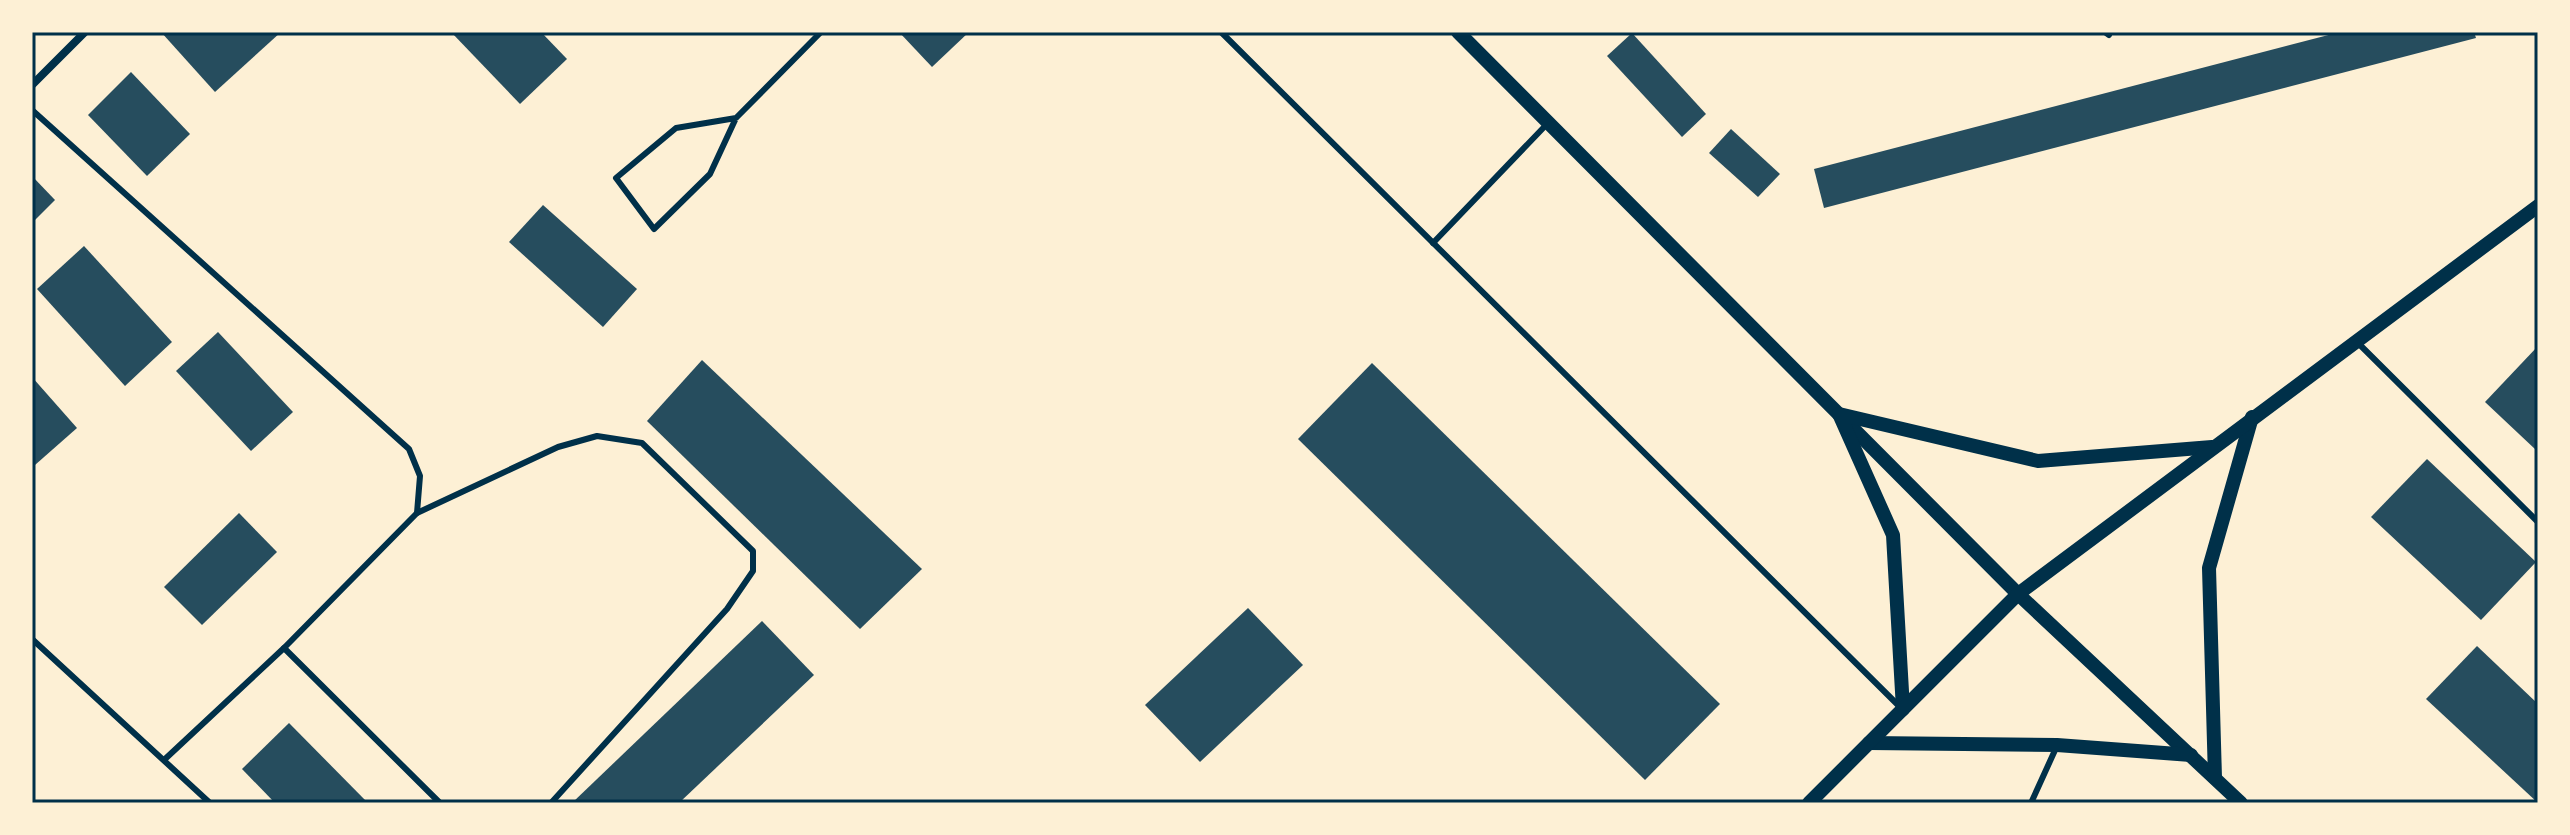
<svg xmlns="http://www.w3.org/2000/svg" width="2570" height="835" font-family="Raleway,sans-serif">
  <style>
    .building { fill: #264d5e }
    .lines { fill: none; stroke-linecap: round; stroke-linejoin: round }
    .service { stroke: #003049; stroke-width: 6 }
    .minor { stroke: #003049; stroke-width: 8 }
    .tertiary { stroke: #003049; stroke-width: 14 }
    .neatline { fill: none; stroke: #003049; stroke-width: 3 }
  </style>
  <rect width="100%" height="100%" fill="#fdf0d5"/>
  <g class="building">
    <polygon points="161,32 281,32 215,92"/>
    <polygon points="451,32 541,32 567,59 520,104"/>
    <polygon points="899,32 969,32 932,67"/>
    <polygon points="2340,32 2474,32 2476,38 1824,208 1814,169"/>
    <polygon points="1632,33 1706,114 1682,137 1607,56"/>
    <polygon points="131,72 190,134 147,176 88,115"/>
    <polygon points="1731,129 1780,174 1758,197 1709,153"/>
    <polygon points="32,176 55,200 32,223"/>
    <polygon points="543,205 637,289 603,327 509,242"/>
    <polygon points="84,246 172,342 125,386 37,289"/>
    <polygon points="218,332 293,412 251,451 176,371"/>
    <polygon points="2538,346 2538,448 2536,450 2485,402"/>
    <polygon points="702,360 922,569 860,629 647,421"/>
    <polygon points="1372,363 1720,704 1645,780 1298,439"/>
    <polygon points="32,377 77,428 35,465 32,462"/>
    <polygon points="2427,459 2536,562 2481,620 2371,517"/>
    <polygon points="239,513 277,552 202,625 164,587"/>
    <polygon points="1248,608 1303,665 1200,762 1145,705"/>
    <polygon points="762,621 814,675 679,803 572,803"/>
    <polygon points="2477,646 2538,704 2538,803 2426,699"/>
    <polygon points="289,723 368,803 275,803 242,769"/>
  </g>
  <g class="lines">
    <g class="service">
      <polyline points="1221,32 1899,706"/>
      <polyline points="2105,32 2109,35"/>
      <polyline points="32,110 409,449 420,476 417,513 284,648 164,760"/>
      <polyline points="736,118 676,128 616,178 654,229 710,174 736,118 821,32"/>
      <polyline points="1433,243 1547,124"/>
      <polyline points="2356,341 2538,522"/>
      <polyline points="417,513 558,447 597,436 642,443 753,551 753,571 727,609 551,803"/>
      <polyline points="32,639 210,803"/>
      <polyline points="284,648 440,803"/>
      <polyline points="2031,803 2056,748"/>
    </g>
    <polyline class="minor" points="32,85 85,32"/>
    <g class="tertiary">
      <polyline points="1458,32 2018,594 2241,803"/>
      <polyline points="1903,709 1893,535 1839,414 2038,461 2212,447"/>
      <polyline points="1869,743 2057,745 2191,755"/>
      <polyline points="2215,778 2209,568 2252,417"/>
      <polyline points="1809,803 2018,594 2538,206"/>
    </g>
  </g>
  <rect width="2570" height="835" fill="none" stroke="#fdf0d5" stroke-width="68"/>
  <rect x="34" y="34" width="2502" height="767" class="neatline"/>
</svg>
